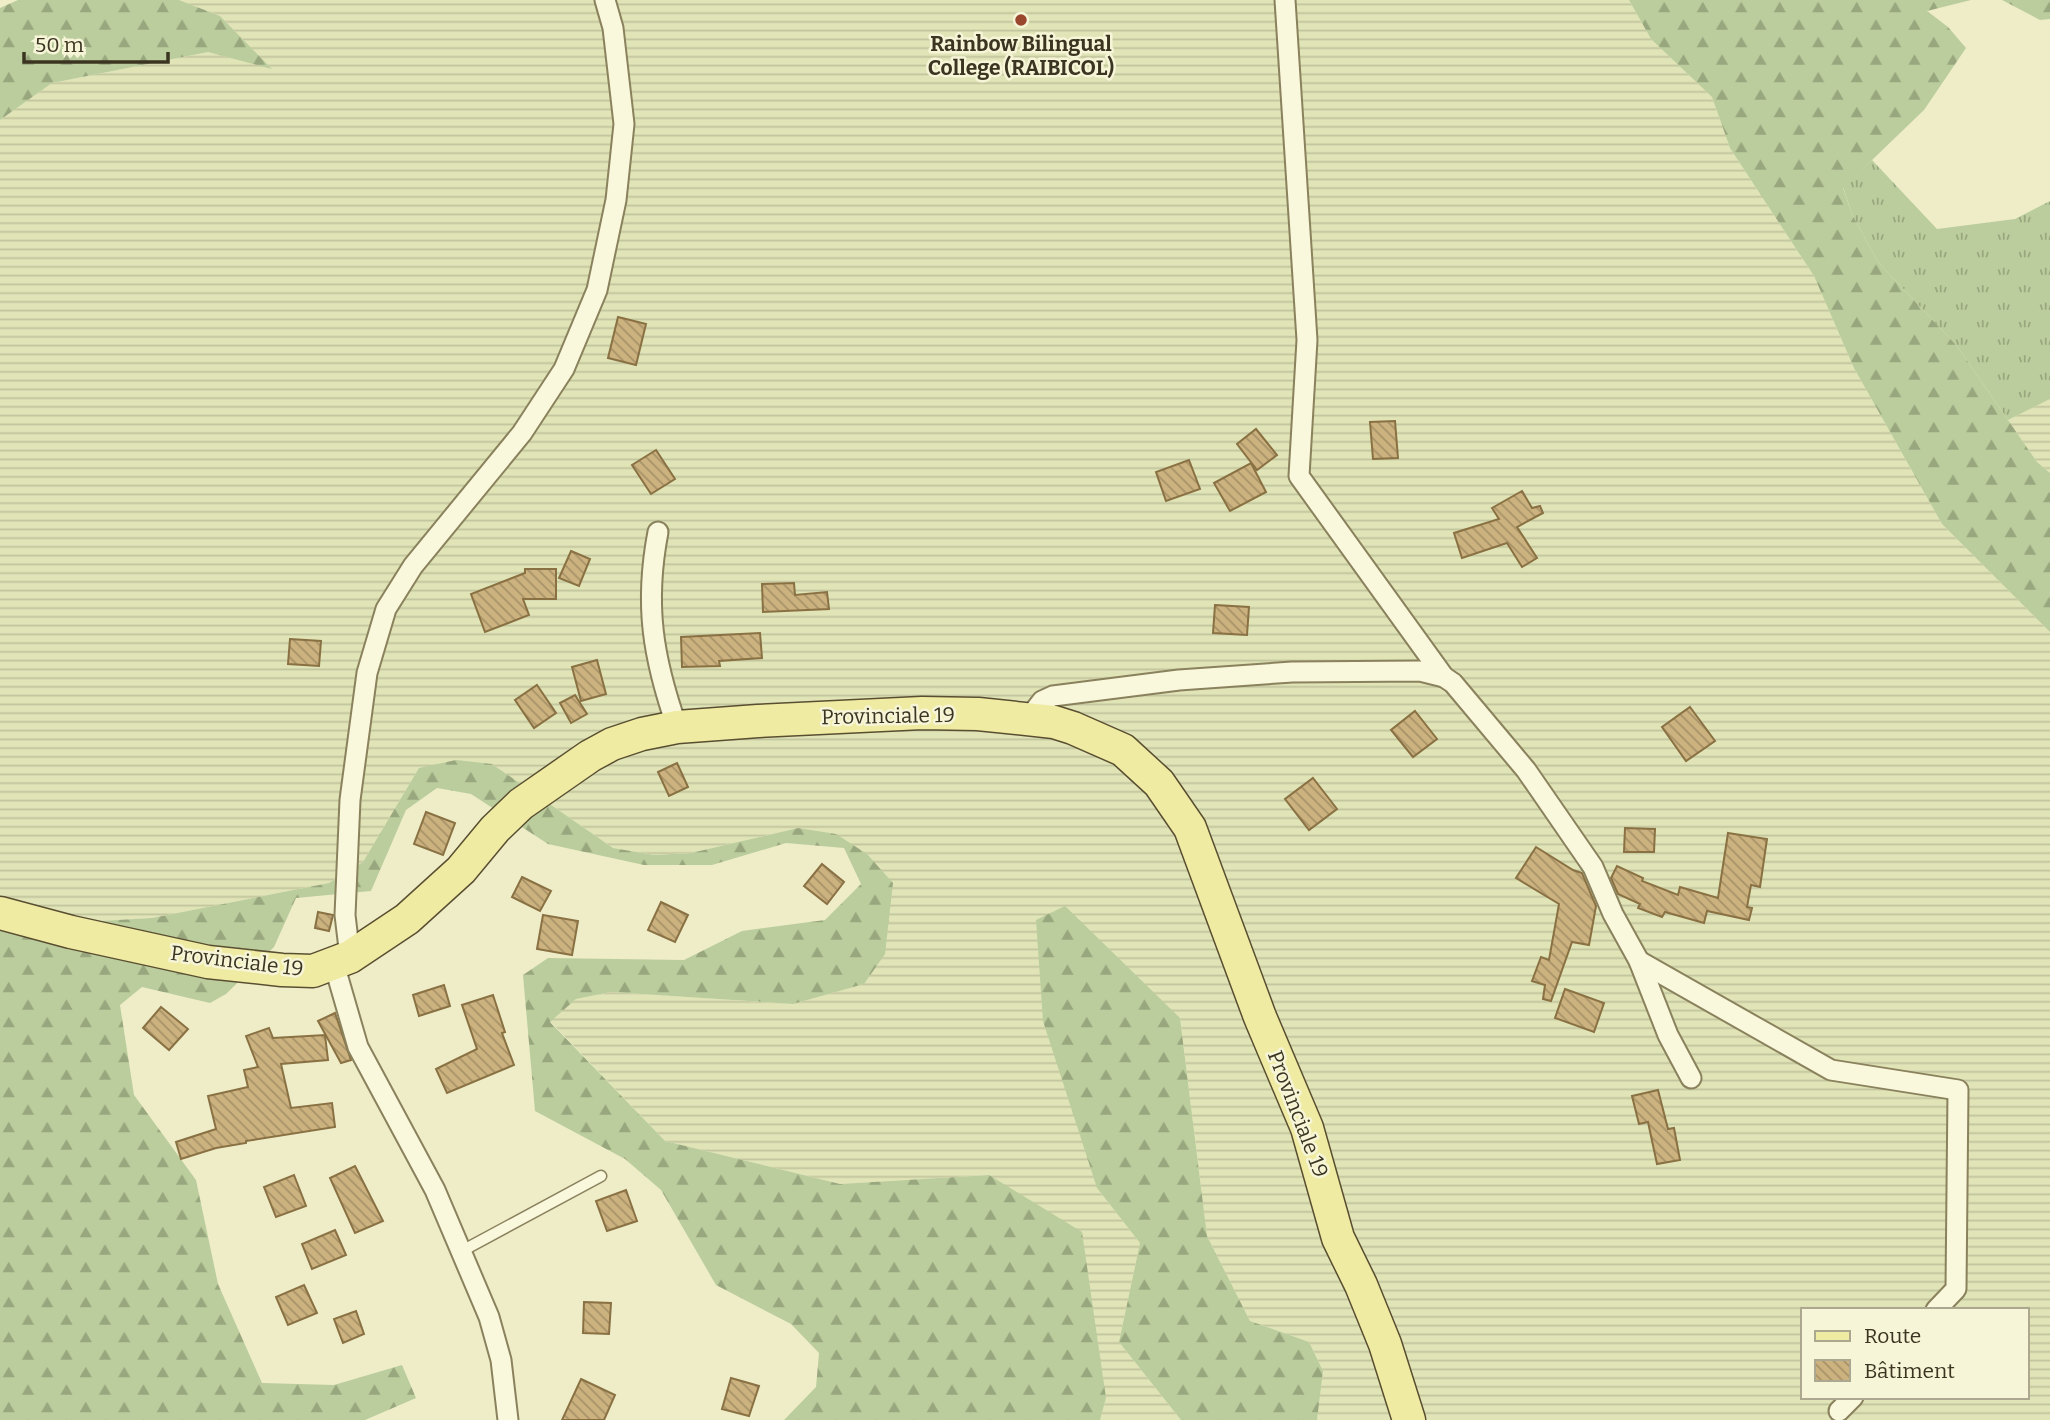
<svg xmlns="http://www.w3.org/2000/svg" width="2050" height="1420" font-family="Bitter,serif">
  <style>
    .farmland { fill: url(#farmland-rules); fill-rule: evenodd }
    .grass { fill: url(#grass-tufts) }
    .forest { fill: url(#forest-firs) }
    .building { fill: url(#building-back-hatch); stroke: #897143; stroke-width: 2 }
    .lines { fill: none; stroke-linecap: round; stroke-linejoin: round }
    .lane-casing { stroke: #8a815d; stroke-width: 13 }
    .street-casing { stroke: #8a815d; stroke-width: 23 }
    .primary-casing { stroke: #594e31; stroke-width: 35 }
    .lane { stroke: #f9f7dc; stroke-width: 10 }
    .street { stroke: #f9f7dc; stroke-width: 19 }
    .primary { stroke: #f0eba2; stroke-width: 32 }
    .poi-dot { fill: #99482e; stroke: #f6f5d8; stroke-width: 2.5 }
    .labels { text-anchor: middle; stroke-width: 5; stroke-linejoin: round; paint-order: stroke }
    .poi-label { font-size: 21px; font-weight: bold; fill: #3b3421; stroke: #f6f5d8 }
    .street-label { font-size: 21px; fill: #3b3421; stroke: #f6f5d8 }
  </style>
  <defs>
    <pattern id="farmland-rules" width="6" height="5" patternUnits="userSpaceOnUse" patternTransform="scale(1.75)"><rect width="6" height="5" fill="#e0e4b6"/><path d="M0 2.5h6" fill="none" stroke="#c1c49c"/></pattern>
    <pattern id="grass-tufts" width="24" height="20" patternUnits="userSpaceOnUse" patternTransform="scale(1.75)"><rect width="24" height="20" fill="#bbcd9c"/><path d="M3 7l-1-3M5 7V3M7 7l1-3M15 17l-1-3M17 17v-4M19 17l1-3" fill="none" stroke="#99a77f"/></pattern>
    <pattern id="forest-firs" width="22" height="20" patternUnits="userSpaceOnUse" patternTransform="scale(1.75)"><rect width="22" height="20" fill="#bbcd9c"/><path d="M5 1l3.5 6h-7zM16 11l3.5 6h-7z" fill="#99a77f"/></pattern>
    <pattern id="building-back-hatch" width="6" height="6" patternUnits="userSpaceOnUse" patternTransform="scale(1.75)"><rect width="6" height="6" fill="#ccb27f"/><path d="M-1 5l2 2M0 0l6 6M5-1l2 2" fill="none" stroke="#a79268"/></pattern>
  </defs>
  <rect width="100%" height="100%" fill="#eeedc8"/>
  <g class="farmland">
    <path d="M179,0H1629L1651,39L1712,97L1730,148L1814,276L1854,368L1942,524L2050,632V1420H1317L1323,1371L1309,1342L1250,1321L1207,1236L1180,1018L1097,1188L1140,1243L1119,1342L1181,1420H1100L1106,1398L989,1175L840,1184L665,1141L550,1021L576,999L611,992L793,1004L863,984L867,854L798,828L691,853L654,855L613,848L492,764L419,768L363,862L329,883L152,918L48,924L0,913V120L52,83L208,52L271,68L220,16ZM1803,1310H2027V1397H1803Z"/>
    <polygon points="2050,399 2050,473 2037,462 2008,420"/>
  </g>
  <polygon class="grass" points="1872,160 1937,229 2015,219 2050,201 2050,399 2008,420 1957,346 1878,262 1852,214 1843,187"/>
  <g class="forest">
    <polygon points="18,0 179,0 220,16 272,69 208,52 52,83 0,120 0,8"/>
    <polygon points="1629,0 1971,0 1927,11 1948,27 1966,48 1924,110 1843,188 1852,214 1878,262 1957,346 2037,462 2050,473 2050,632 1942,524 1854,368 1814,276 1730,148 1712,97 1651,39"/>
    <polygon points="2002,0 2050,0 2050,19 2040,20"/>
    <polygon points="456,760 492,764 613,848 654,855 691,853 798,828 836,834 867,854 893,883 885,954 864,984 793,1004 611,992 576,999 550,1022 665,1141 840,1184 989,1175 1082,1232 1106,1398 1100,1420 784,1420 816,1387 819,1353 791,1324 716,1285 661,1190 625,1159 535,1111 523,975 548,958 684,960 742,931 825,920 861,884 844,848 786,843 712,865 644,865 548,844 471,794 437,788 406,810 371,891 296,898 274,947 226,994 210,1003 142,987 120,1005 134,1095 196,1180 218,1284 262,1383 334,1385 402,1365 416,1398 365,1420 0,1420 0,913 48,924 152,918 329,883 363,862 419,768"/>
    <polygon points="1065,906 1180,1018 1207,1236 1250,1321 1309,1342 1323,1371 1317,1420 1181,1420 1119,1342 1140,1243 1097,1188 1043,1021 1036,920"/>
  </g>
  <g class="building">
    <polygon points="618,317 646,324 636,365 608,358"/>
    <polygon points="1395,421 1398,458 1373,459 1370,422"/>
    <polygon points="1256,429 1277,455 1257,470 1237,444"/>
    <polygon points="656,450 675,479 651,494 632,465"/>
    <polygon points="1189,460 1200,489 1166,501 1156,472"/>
    <polygon points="1251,463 1266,492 1230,511 1214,483"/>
    <polygon points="1522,491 1532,508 1540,506 1543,513 1517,527 1537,558 1522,567 1507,543 1462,558 1454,533 1499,519 1492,508"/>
    <polygon points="571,551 590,559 579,586 559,578"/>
    <polygon points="525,569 556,569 556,599 523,599 529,615 485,632 471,594 525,573"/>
    <polygon points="794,583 795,595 827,592 829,609 763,612 762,584"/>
    <polygon points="1215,605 1249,607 1247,635 1213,633"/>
    <polygon points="760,633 762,658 719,661 720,666 682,667 681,637"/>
    <polygon points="290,639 321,641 319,666 288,664"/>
    <polygon points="597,660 606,694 581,701 572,667"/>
    <polygon points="537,685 556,713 534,728 515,700"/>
    <polygon points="575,695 587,714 571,723 560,703"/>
    <polygon points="1690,707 1715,741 1686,761 1662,727"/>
    <polygon points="1415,711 1437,739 1413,757 1391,730"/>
    <polygon points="677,763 688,787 669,796 658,772"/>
    <polygon points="1313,778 1337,809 1309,830 1285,799"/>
    <polygon points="426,812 455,823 443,855 414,844"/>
    <polygon points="1625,828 1655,829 1654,852 1624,852"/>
    <polygon points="1728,833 1767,839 1760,887 1751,885 1747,907 1752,908 1749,920 1707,911 1704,923 1665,912 1662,917 1638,908 1640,904 1618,894 1611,878 1617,866 1643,878 1642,881 1678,895 1680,887 1718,898"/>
    <polygon points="1536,847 1573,870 1582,873 1596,906 1589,945 1572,942 1551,1001 1543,999 1545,985 1532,981 1541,957 1549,960 1559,904 1516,878"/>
    <polygon points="822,864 844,882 827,904 804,886"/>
    <polygon points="522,877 551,891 540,911 512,897"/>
    <polygon points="661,902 688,915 675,942 648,930"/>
    <polygon points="318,912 333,915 329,931 315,928"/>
    <polygon points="543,915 578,921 572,955 537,949"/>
    <polygon points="444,985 450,1006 419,1016 413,995"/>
    <polygon points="1565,989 1604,1003 1594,1032 1555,1018"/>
    <polygon points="493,995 505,1032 502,1033 514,1065 447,1093 436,1069 477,1049 462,1005"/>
    <polygon points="161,1007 188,1029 169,1050 143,1028"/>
    <polygon points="335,1013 351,1060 341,1063 318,1021"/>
    <polygon points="269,1028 273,1038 325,1035 328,1060 281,1064 291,1108 332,1103 335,1127 246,1141 246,1143 216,1148 181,1159 176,1142 216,1129 208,1096 248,1087 244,1070 258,1067 246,1036"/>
    <polygon points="1658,1090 1668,1129 1674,1128 1680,1160 1657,1164 1648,1122 1639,1124 1632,1096"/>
    <polygon points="355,1166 383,1221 355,1233 330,1178"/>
    <polygon points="294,1175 306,1206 276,1217 264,1187"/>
    <polygon points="626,1190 637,1221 607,1231 596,1201"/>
    <polygon points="335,1230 346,1255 312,1269 302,1244"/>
    <polygon points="304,1285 317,1313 288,1325 276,1297"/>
    <polygon points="584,1302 611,1303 609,1334 583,1333"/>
    <polygon points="356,1311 364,1334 343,1343 334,1319"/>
    <polygon points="731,1378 759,1386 749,1416 722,1409"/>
    <polygon points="581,1379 615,1395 604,1420 562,1420"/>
  </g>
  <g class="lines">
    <g class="lane-casing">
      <polyline id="lane" points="460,1252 601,1176"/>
    </g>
    <g class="street-casing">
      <g id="street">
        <polyline points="1285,0 1307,340 1299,476 1444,677"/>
        <path d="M658,532C644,605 653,658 677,727"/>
        <polyline points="1028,719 1042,701 1053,696 1179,680 1292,672 1420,671 1444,677 1453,683 1526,770 1593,867 1613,914 1639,961 1668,1035 1691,1078"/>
        <polyline points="350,957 345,915 350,800 367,673 386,609 413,566 522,433 564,369 597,290 616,200 624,124 613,28 605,0"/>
        <polyline points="1639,961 1831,1070 1958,1090 1956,1289 1936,1310"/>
        <polyline points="334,964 358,1047 435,1190 489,1317 501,1360 508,1420"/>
        <polyline points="1839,1411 1853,1397"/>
      </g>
    </g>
    <g class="primary-casing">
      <polyline id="primary" points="0,913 71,932 208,962 282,970 313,971 350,957 407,919 461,870 495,829 521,804 590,756 612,744 642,734 677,727 758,721 922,713 978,714 1054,722 1073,728 1123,750 1159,783 1190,828 1260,1017 1307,1128 1338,1238 1361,1285 1385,1344 1409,1420"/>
    </g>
    <use href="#lane" class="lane"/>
    <use href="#street" class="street"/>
    <use href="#primary" class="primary"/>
  </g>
  <circle class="poi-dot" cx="1021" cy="20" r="7"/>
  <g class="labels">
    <g class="poi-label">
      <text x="1021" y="51">Rainbow Bilingual<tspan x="1021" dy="24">College (RAIBICOL)</tspan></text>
    </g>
    <g class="street-label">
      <text transform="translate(888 716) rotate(-1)" y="7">Provinciale 19</text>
      <text transform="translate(237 961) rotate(7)" y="7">Provinciale 19</text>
      <text transform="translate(1298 1114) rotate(69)" y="7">Provinciale 19</text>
    </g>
  </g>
  <rect x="1801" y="1308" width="228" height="91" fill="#f6f5d8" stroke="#aba88f" stroke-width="2"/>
  <rect x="1815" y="1331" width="35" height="10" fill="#f0eba2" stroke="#aba88f" stroke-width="2"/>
  <text x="1864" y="1343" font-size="21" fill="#3b3421">Route</text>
  <rect x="1815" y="1360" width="35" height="21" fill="url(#building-back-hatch)" stroke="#aba88f" stroke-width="2"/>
  <text x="1864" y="1378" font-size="21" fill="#3b3421">Bâtiment</text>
  <path d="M24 52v10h144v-10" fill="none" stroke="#3b3421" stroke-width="3.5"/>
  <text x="35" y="52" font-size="21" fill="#3b3421" stroke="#f6f5d8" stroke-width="5" paint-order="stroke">50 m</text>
</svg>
